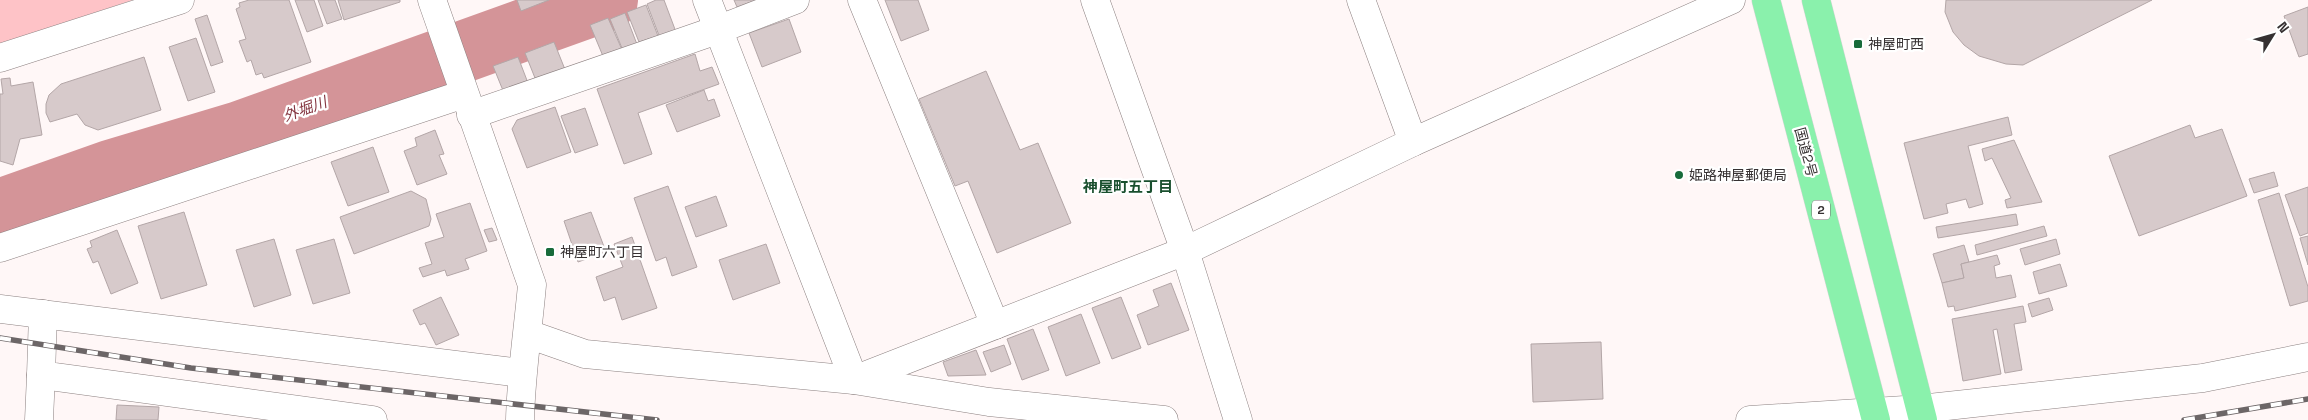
<svg xmlns="http://www.w3.org/2000/svg" width="2308" height="420" font-family="'Space Grotesk','Noto Sans JP',sans-serif">
  <style>
    .green { fill: #fec3c7 }
    .lines { fill: none; stroke-linecap: round; stroke-linejoin: round }
    .river { stroke: #d49498; stroke-width: 62 }
    .building { fill: #d7cacb; stroke: #b3a6a7 }
    .street-casing { stroke: #8c8181; stroke-width: 29 }
    .secondary-casing { stroke: #8c8181; stroke-width: 29 }
    .highway-casing { stroke: #d7d6d6; stroke-width: 29 }
    .street { stroke: #fff; stroke-width: 28 }
    .secondary { stroke: #fff; stroke-width: 28 }
    .highway { stroke: #8af1ac; stroke-width: 28 }
    .rail-casing { stroke: #6c6667; stroke-width: 5.5 }
    .rail { stroke: #fff; stroke-width: 4; stroke-dasharray: 11; stroke-linecap: butt }
    .poi-dot { fill: #186b3b; stroke: #fff; stroke-width: 2 }
    .labels { text-anchor: middle; stroke-width: 4.5; stroke-linejoin: round; paint-order: stroke }
    .shield { fill: #fff; stroke: #726f70; stroke-width: 1 }
    .shield-label { font-size: 12px; font-weight: bold; fill: #363132 }
    .poi-label { font-size: 14px; fill: #363132; stroke: #fff; text-anchor: start }
    .street-label { font-size: 14px; fill: #363132; stroke: #fff }
    .water-label { font-size: 15px; font-style: italic; fill: #843540; stroke: #fff }
    .neighbourhood-label { font-size: 15px; font-weight: bold; fill: #194f2e; stroke: #fff }
  </style>
  <rect width="100%" height="100%" fill="#fff7f7"/>
  <polygon class="green" points="0,0 133,0 0,44"/>
  <g class="lines">
    <polyline class="river" points="0,210 110,171 240,132 607,0"/>
  </g>
  <g class="building">
    <polygon points="249,0 289,0 311,62 264,78 262,73 256,75 251,60 247,62 239,41 246,39 236,9 240,7 239,3"/>
    <polygon points="295,0 314,0 323,26 307,32"/>
    <polygon points="318,0 335,0 342,19 327,24"/>
    <polygon points="338,0 400,0 400,2 344,20"/>
    <polygon points="517,0 549,0 521,11"/>
    <polygon points="656,0 664,0 676,32 660,38 647,4"/>
    <polygon points="734,0 756,0 737,7"/>
    <polygon points="885,0 918,0 929,30 901,41"/>
    <polygon points="1946,0 2152,0 2023,65 2006,64 1979,56 1964,45 1953,32 1945,12"/>
    <polygon points="646,5 658,36 639,42 627,12"/>
    <polygon points="2308,7 2308,54 2299,57 2284,16"/>
    <polygon points="625,13 638,47 624,53 610,19"/>
    <polygon points="207,15 223,62 211,66 195,19"/>
    <polygon points="608,18 623,52 605,61 590,25"/>
    <polygon points="789,19 801,52 762,67 749,33"/>
    <polygon points="196,38 215,92 188,101 169,47"/>
    <polygon points="554,42 566,72 537,83 525,53"/>
    <polygon points="695,54 700,71 712,67 719,84 638,113 652,154 624,164 597,89"/>
    <polygon points="144,57 161,110 98,130 85,125 77,114 50,122 46,113 46,104 49,95 61,84"/>
    <polygon points="518,57 528,83 504,93 493,66"/>
    <polygon points="986,71 1020,150 1038,143 1071,223 997,253 968,181 955,186 919,99"/>
    <polygon points="10,78 11,86 33,82 42,135 20,139 13,165 0,161 0,94 3,94 1,79"/>
    <polygon points="704,90 708,101 714,99 720,116 677,132 666,105"/>
    <polygon points="555,107 571,152 527,168 512,129 517,120"/>
    <polygon points="585,108 598,145 575,153 561,116"/>
    <polygon points="2008,117 2012,135 1968,146 1983,204 1969,208 1966,199 1946,204 1948,213 1924,219 1904,143"/>
    <polygon points="2190,125 2195,138 2222,129 2247,196 2139,236 2109,156"/>
    <polygon points="435,130 444,154 439,155 447,174 417,185 404,151 417,146 415,138"/>
    <polygon points="2014,140 2042,202 2007,208 2005,200 2011,198 1992,158 1985,161 1982,149"/>
    <polygon points="373,147 389,192 348,206 331,162"/>
    <polygon points="2274,172 2278,186 2254,193 2249,179"/>
    <polygon points="668,186 697,267 672,276 666,257 656,261 634,198"/>
    <polygon points="2308,187 2308,233 2300,236 2285,195"/>
    <polygon points="411,191 426,199 431,219 429,226 354,254 340,217"/>
    <polygon points="2279,193 2308,287 2308,301 2290,306 2258,200"/>
    <polygon points="716,196 727,226 696,237 685,207"/>
    <polygon points="470,203 487,251 465,259 469,269 447,276 445,270 423,277 419,268 432,264 425,243 444,237 436,214"/>
    <polygon points="184,212 207,285 161,299 138,226"/>
    <polygon points="591,212 606,252 578,262 564,221"/>
    <polygon points="2016,214 2018,225 1938,238 1936,227"/>
    <polygon points="2044,226 2047,236 1977,255 1975,245"/>
    <polygon points="492,228 497,240 489,242 484,230"/>
    <polygon points="117,230 138,283 111,294 98,261 93,263 87,249 92,247 90,241"/>
    <polygon points="2308,236 2308,265 2300,238"/>
    <polygon points="632,237 657,308 622,320 615,297 604,301 596,277 623,267 614,244"/>
    <polygon points="274,239 291,295 254,307 236,250"/>
    <polygon points="334,239 350,293 313,304 296,250"/>
    <polygon points="2056,239 2060,254 2025,265 2020,249"/>
    <polygon points="766,244 780,283 733,300 719,260"/>
    <polygon points="1964,245 1969,262 1961,264 1964,278 1942,283 1933,254"/>
    <polygon points="1997,255 2000,264 1994,266 1996,278 2011,275 2016,297 1955,311 1954,306 1948,307 1942,283 1964,278 1961,264"/>
    <polygon points="2060,264 2067,286 2039,294 2033,272"/>
    <polygon points="1171,283 1189,330 1148,345 1137,315 1159,306 1153,290"/>
    <polygon points="441,297 459,335 436,345 425,323 420,325 413,310"/>
    <polygon points="1121,297 1141,348 1112,359 1092,308"/>
    <polygon points="2049,298 2053,310 2032,317 2028,304"/>
    <polygon points="2023,306 2026,322 2014,324 2022,370 2005,373 1997,329 1993,330 2001,374 1963,381 1952,319"/>
    <polygon points="1081,314 1100,363 1066,376 1048,327"/>
    <polygon points="1033,329 1049,370 1022,380 1007,339"/>
    <polygon points="1601,342 1603,399 1533,402 1531,344"/>
    <polygon points="1004,345 1011,364 991,372 983,352"/>
    <polygon points="976,350 986,375 948,376 943,362"/>
    <polygon points="117,405 159,407 158,420 116,420"/>
  </g>
  <g class="lines">
    <g class="street-casing">
      <g id="street">
        <polyline points="707,0 854,380 1185,251 1413,142 1731,0"/>
        <polyline points="862,0 995,325"/>
        <polyline points="1095,0 1185,251 1238,420"/>
        <polyline points="1361,0 1413,142"/>
        <polyline points="0,58 180,0"/>
        <polyline points="471,115 717,30 795,0"/>
        <polyline points="0,248 464,94"/>
        <polyline points="0,309 521,373"/>
        <polyline points="43,314 41,375 373,420"/>
        <polyline points="528,334 585,354 854,380 989,402 1164,420"/>
        <polyline points="1750,420 1920,409 2203,378 2308,357"/>
      </g>
    </g>
    <g class="secondary-casing">
      <g id="secondary">
        <path d="M432,0L532,285C528,330 521,375 520,420"/>
        <polyline points="39,420 41,375"/>
      </g>
    </g>
    <g class="highway-casing">
      <g id="highway">
        <polyline points="1766,0 1876,420"/>
        <polyline points="1816,0 1923,420"/>
      </g>
    </g>
    <use href="#street" class="street"/>
    <use href="#secondary" class="secondary"/>
    <use href="#highway" class="highway"/>
    <g class="rail-casing">
      <g id="rail">
        <polyline points="0,338 191,368 657,420"/>
        <polyline points="2184,420 2308,399"/>
      </g>
    </g>
    <use href="#rail" class="rail"/>
  </g>
  <g class="poi-dot">
    <rect x="1853" y="39" width="10" height="10" rx="2.5"/>
    <circle cx="1679" cy="175" r="5"/>
    <rect x="545" y="247" width="10" height="10" rx="2.5"/>
  </g>
  <g class="labels">
    <rect class="shield" x="1812" y="200.5" width="18" height="19" rx="4"/>
    <g class="shield-label">
      <text x="1821" y="214">2</text>
    </g>
    <g class="poi-label">
      <text x="1868" y="49">神屋町西</text>
      <text x="1689" y="180">姫路神屋郵便局</text>
      <text x="560" y="257">神屋町六丁目</text>
    </g>
    <g class="street-label">
      <text transform="translate(1806 152) rotate(75)" y="5">国道2号</text>
    </g>
    <g class="water-label">
      <text transform="translate(305 109) rotate(-20)" y="5">外堀川</text>
    </g>
    <g class="neighbourhood-label">
      <text x="1128" y="192">神屋町五丁目</text>
    </g>
  </g>
  <g transform="translate(2273 35) rotate(53)" stroke="#ffffff" stroke-width="4" paint-order="stroke">
  <path d="M0-4L9 19L0 12L-9 19Z" fill="#363132"/>
  <text y="-8" font-size="14" font-weight="bold" text-anchor="middle" fill="#363132">N</text>
  </g>
</svg>
